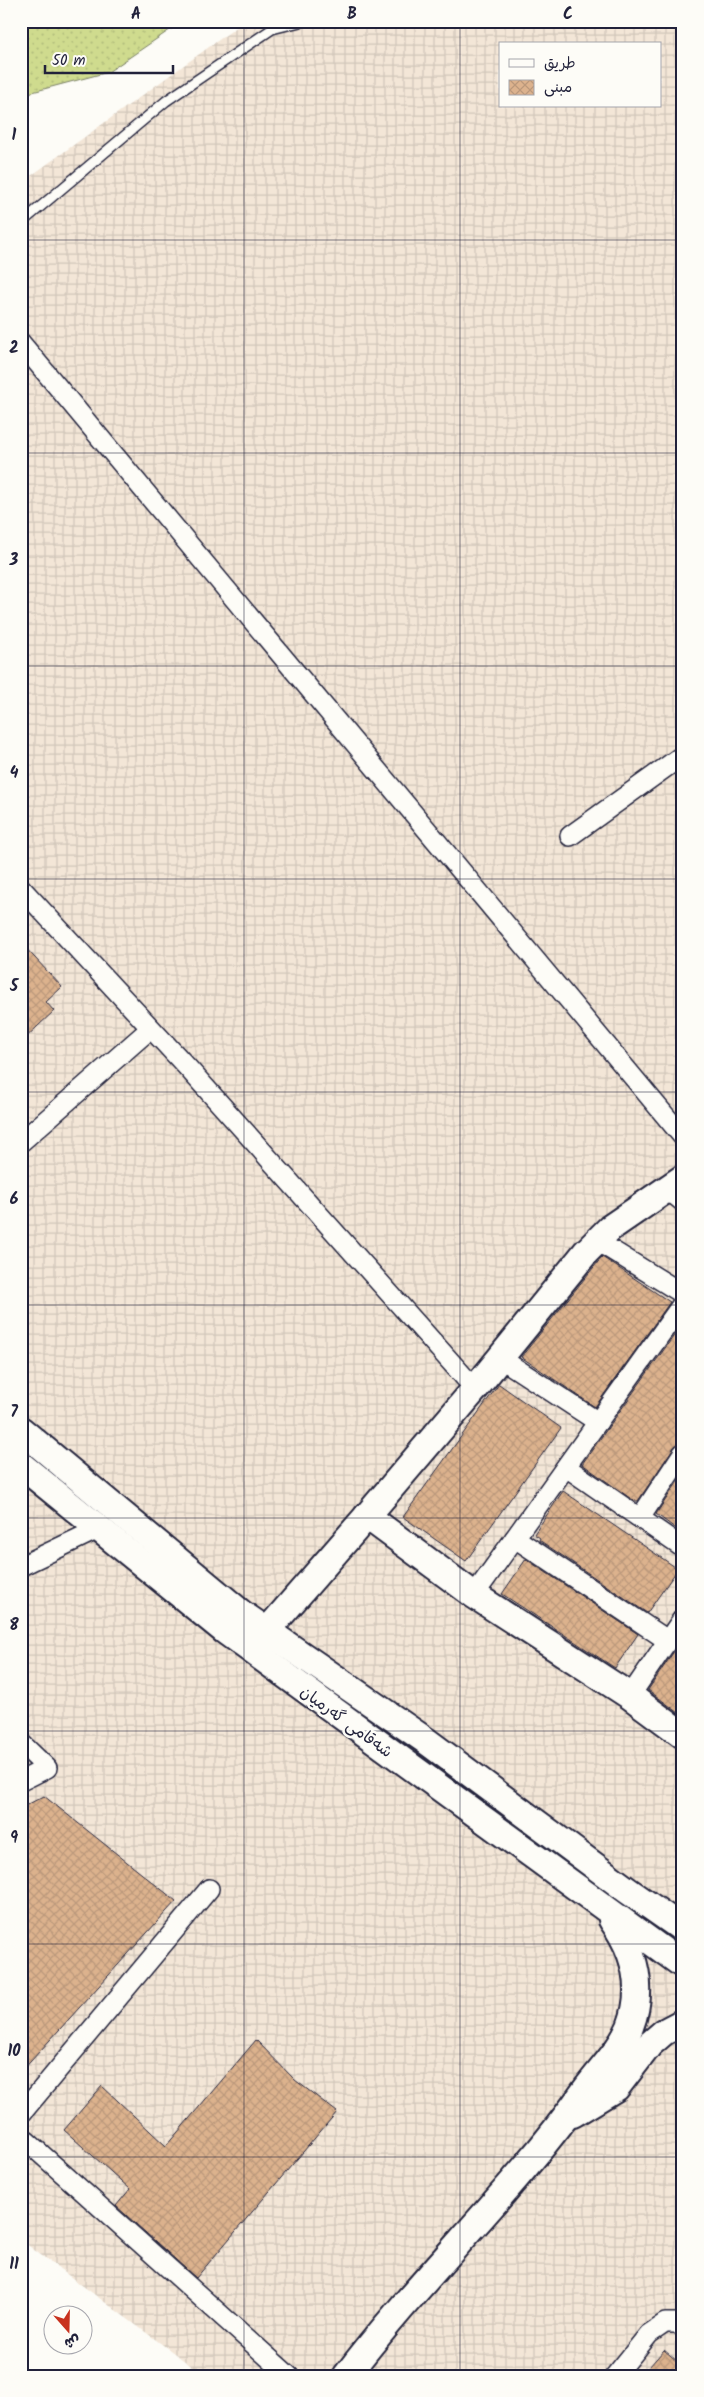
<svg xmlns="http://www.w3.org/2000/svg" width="704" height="2397" font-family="Kalam,'Playpen Sans Arabic',sans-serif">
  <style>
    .industrial { fill: url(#industrial-grid); fill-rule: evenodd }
    .grass { fill: url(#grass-dots); stroke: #787e64 }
    .building { fill: url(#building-cross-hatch); stroke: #22223b }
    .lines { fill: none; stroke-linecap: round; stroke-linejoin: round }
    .lane-casing { stroke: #22223b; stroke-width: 12 }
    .street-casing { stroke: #22223b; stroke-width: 22 }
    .secondary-casing { stroke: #22223b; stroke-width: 30 }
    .lane { stroke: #fdfcf7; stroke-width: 9 }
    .street { stroke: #fdfcf7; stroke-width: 19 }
    .secondary { stroke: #fdfcf7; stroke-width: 26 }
    .grid { fill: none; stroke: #22223b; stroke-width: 1; stroke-opacity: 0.55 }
    .labels { text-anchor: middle; stroke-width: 5; stroke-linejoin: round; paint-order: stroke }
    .street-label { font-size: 16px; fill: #22223b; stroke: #fdfcf7 }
    .neatline { fill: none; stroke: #22223b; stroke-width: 2 }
    .grid-label { font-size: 16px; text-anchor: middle; font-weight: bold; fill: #22223b }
  </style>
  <defs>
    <pattern id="industrial-grid" width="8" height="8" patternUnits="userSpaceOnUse" patternTransform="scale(1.25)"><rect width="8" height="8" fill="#f3e6d7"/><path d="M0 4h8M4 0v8" fill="none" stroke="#d0c5b9"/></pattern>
    <pattern id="grass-dots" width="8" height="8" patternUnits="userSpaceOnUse" patternTransform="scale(1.25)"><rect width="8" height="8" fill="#cfdb8e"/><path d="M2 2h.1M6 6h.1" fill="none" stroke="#b1bc7b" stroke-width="1.8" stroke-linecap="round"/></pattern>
    <pattern id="building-cross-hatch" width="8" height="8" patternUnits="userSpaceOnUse" patternTransform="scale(1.25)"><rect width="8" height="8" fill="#dcb28d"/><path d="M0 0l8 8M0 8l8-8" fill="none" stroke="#bc997b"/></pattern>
  </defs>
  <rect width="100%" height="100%" fill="#fdfcf7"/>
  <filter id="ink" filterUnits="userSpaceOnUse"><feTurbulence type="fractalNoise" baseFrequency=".02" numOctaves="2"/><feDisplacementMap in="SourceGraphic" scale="10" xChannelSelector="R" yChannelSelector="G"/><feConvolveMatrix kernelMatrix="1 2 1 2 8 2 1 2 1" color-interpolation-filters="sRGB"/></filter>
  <g filter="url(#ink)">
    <path class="industrial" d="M245,21H683V2376H205L30,2247L21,2239V183ZM500,44H660V106H500Z"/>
    <polygon class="grass" points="21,21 183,21 108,72 21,95"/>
    <g class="building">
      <polygon points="21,943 62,987 46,1002 54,1011 21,1042"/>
      <polygon points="602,1257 670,1302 595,1407 521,1357"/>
      <polygon points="683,1323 683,1442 674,1447 638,1501 634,1501 582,1464"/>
      <polygon points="499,1384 561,1428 466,1561 403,1517"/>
      <polygon points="683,1474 683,1534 656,1514"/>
      <polygon points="563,1491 678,1569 647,1613 539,1540 540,1538 534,1534"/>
      <polygon points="526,1559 638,1634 615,1668 502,1594"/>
      <polygon points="683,1638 683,1716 648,1690"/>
      <polygon points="44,1796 176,1901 21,2072 21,1808"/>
      <polygon points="256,2040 295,2080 337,2112 196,2278 116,2206 130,2189 64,2130 102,2086 166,2146"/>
      <polygon points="664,2350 683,2366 683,2376 641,2376"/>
    </g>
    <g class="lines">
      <g class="lane-casing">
        <polyline id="lane" points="21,223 166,101 272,29 304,21"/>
      </g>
      <g class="street-casing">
        <g id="street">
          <polyline points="21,343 683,1137"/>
          <polyline points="570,836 683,755"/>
          <polyline points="21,888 187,1067 475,1389"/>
          <polyline points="21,1142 150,1029"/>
          <polyline points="667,1189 683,1202"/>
          <polyline points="597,1241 683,1294"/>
          <polyline points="500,1358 598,1422"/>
          <polyline points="566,1467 683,1548"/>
          <polyline points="640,1518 683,1453"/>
          <polyline points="515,1538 667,1640"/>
          <polyline points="21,1566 98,1529"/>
          <polyline points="474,1595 683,1303"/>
          <polyline points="630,1696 683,1618"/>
          <polyline points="21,1743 47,1768 21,1781"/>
          <polyline points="21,2114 209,1889"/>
          <polyline points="21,2136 289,2376"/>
          <polyline points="615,2376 649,2334 665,2323 677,2323 683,2328"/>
        </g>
      </g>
      <g class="secondary-casing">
        <g id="secondary">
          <polyline points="683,1178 610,1228 586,1252 475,1389 367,1516 474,1595 630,1696 683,1735"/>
          <polyline points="21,1430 241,1613 425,1740 627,1890 683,1929"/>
          <polyline points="21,1465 225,1631 683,1965"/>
          <polyline points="267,1631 367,1516"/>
          <polyline points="573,2114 616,2088 649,2045 664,2032 683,2022"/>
          <path d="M346,2376C421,2277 514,2191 586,2089C601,2069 620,2050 630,2027C645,1988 635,1952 612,1920"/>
        </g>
      </g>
      <use href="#lane" class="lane"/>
      <use href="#street" class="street"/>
      <use href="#secondary" class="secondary"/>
    </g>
  </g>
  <path class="grid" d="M244,21V2376M460,21V2376M21,240H683M21,453H683M21,666H683M21,879H683M21,1092H683M21,1305H683M21,1518H683M21,1731H683M21,1944H683M21,2157H683"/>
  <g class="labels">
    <g class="street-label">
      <text transform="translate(347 1721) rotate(36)" y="6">شەقامی گەرمیان</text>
    </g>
  </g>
  <rect width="704" height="2397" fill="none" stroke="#fdfcf7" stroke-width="55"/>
  <rect x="499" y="42" width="162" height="65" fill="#fdfcf7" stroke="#a5a5ac"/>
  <rect x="509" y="59" width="25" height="8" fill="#fdfcf7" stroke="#a5a5ac"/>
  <text x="544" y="68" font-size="15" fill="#22223b">طريق</text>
  <rect x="509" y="80" width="25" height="15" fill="url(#building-cross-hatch)" stroke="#a5a5ac"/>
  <text x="544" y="92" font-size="15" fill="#22223b">مبنى</text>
  <g transform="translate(68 2330) rotate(160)"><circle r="24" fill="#fdfcf7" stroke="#a5a5ac"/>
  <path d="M0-4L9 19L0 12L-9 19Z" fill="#c8321e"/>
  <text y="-8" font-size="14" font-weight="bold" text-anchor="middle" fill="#22223b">ش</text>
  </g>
  <path d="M45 65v8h128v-8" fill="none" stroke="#22223b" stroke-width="2.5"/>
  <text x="52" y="65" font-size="15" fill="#22223b" stroke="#fdfcf7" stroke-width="4" paint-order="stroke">50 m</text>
  <rect x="28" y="28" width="648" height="2342" class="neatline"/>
  <g class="grid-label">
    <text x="136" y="19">A</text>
    <text x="352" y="19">B</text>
    <text x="568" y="19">C</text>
    <text x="14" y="140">1</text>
    <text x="14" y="353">2</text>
    <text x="14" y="565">3</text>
    <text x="14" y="778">4</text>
    <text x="14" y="991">5</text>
    <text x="14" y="1204">6</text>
    <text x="14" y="1417">7</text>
    <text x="14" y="1630">8</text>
    <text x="14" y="1843">9</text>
    <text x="14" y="2056">10</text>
    <text x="14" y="2269">11</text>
  </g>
</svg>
